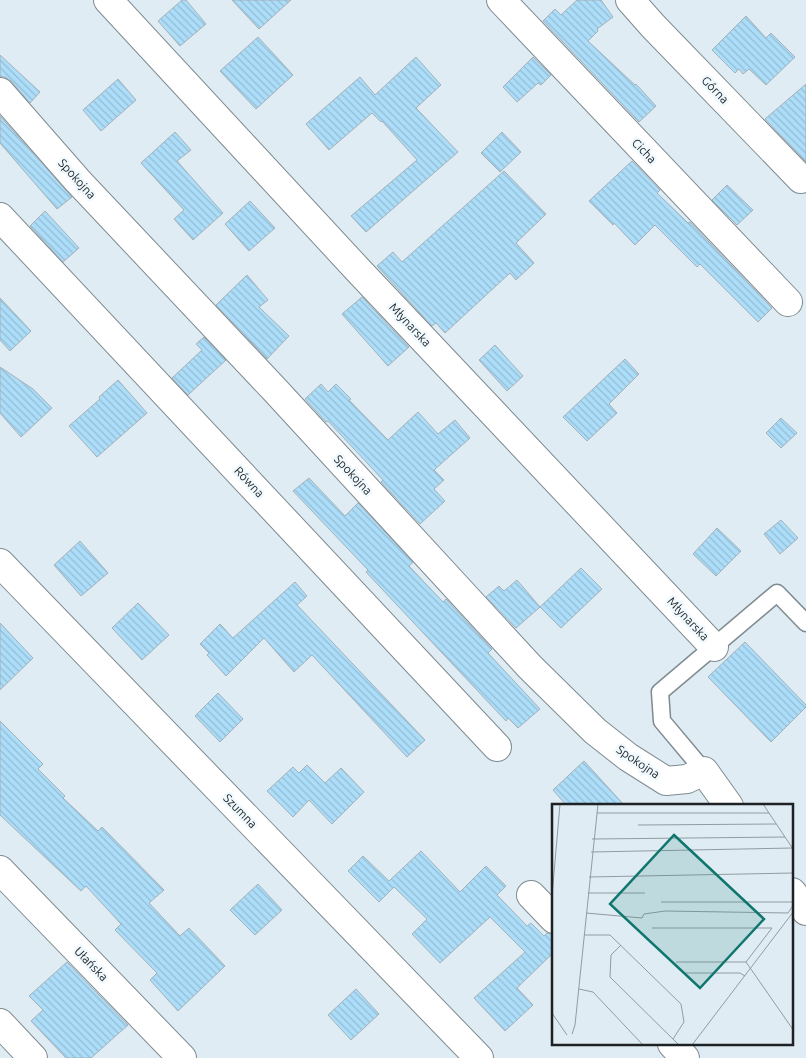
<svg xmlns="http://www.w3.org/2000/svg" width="806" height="1058" font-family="Ubuntu,sans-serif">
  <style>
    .building { fill: url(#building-back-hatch); stroke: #a5b1b8 }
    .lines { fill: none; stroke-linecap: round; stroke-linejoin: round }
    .service-casing { stroke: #7f8b91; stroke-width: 19 }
    .minor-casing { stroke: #7f8b91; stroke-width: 30 }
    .service { stroke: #fff; stroke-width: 16 }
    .minor { stroke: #fff; stroke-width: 28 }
    .labels { text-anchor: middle; stroke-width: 5; stroke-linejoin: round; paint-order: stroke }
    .street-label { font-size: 12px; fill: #1e2225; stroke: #eff9fe }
    .inset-road { fill: none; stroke: #929ba1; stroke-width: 1 }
    .view { fill: #0f766e; fill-opacity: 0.15; stroke: #0f766e; stroke-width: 2.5 }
    .inset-edge { fill: none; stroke: #1e2225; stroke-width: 2.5 }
  </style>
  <defs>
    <pattern id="building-back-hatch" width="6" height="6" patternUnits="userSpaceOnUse" patternTransform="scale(1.25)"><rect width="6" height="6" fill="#acddf9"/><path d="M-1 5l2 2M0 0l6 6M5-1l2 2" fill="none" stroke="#94bdd5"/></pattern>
  </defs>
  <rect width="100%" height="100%" fill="#dfecf3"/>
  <g class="building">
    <polygon points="182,0 186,0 206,24 180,46 158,21"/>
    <polygon points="232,0 291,0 259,29"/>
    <polygon points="577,0 601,0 613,17 597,29 598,31 588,41 635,85 636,84 656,106 639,122 543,21 555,9 561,15"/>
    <polygon points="746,16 766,38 771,33 795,57 766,85 749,69 743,74 739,69 735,73 712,50"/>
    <polygon points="258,37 293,75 256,109 220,71"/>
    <polygon points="0,55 40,92 30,103 11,81 5,77 0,77"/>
    <polygon points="416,57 441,85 416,108 458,152 366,232 351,216 417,160 382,121 381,122 372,113 329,150 306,124 360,77 375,95"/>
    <polygon points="533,57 551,75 541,85 538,83 517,102 503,87"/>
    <polygon points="118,79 136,100 101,131 83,110"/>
    <polygon points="806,84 806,162 765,119"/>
    <polygon points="0,116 72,197 57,209 0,143"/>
    <polygon points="175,132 191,150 177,161 223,213 193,240 174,219 184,210 141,163"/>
    <polygon points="502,132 521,152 500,172 481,153"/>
    <polygon points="632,161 660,190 657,193 688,223 690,222 772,308 758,322 700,264 697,267 655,225 635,245 614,223 613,225 589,201"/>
    <polygon points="504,171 546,214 516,243 534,263 516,280 510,273 445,333 436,323 432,326 377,266 393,252 402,262"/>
    <polygon points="727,185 753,210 737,225 712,200"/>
    <polygon points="250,201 275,228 249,251 225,224"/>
    <polygon points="45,211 79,248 63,262 30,226"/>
    <polygon points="247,275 268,300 259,307 289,336 267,359 216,305"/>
    <polygon points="362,297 409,347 388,366 342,314"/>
    <polygon points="0,298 31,331 10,351 0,340"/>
    <polygon points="204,337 226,360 188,395 172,378 202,350 196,344"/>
    <polygon points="495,345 523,376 507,391 479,360"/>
    <polygon points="625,359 639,374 609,404 617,413 587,441 563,417"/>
    <polygon points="0,367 33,389 52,408 21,437 0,413"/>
    <polygon points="118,380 147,413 97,457 69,426 100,399 99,397"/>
    <polygon points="321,384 328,392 336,384 351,399 349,400 388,440 418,412 438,434 455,420 470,438 434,470 444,480 434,489 445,501 420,524 381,482 383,480 328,421 326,422 305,399"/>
    <polygon points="781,418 797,433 781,448 766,433"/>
    <polygon points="309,478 345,516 358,503 413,562 409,566 443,602 446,599 492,649 488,653 540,709 518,728 508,718 506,721 366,572 368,570 293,491"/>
    <polygon points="781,520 798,538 780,554 764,534"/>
    <polygon points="717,528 741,551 716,576 693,554"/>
    <polygon points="80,541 108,573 81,596 54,565"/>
    <polygon points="581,568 602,589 561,628 540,607"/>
    <polygon points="517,580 540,607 516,628 486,597 499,586 504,591"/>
    <polygon points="295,582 307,596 297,605 425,740 407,757 312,655 294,672 264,638 226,676 207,655 209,653 200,644 220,624 233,638"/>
    <polygon points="138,603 169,635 142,660 112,628"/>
    <polygon points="0,623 33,658 0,690"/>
    <polygon points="745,642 806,705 806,707 771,742 708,677"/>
    <polygon points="218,693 243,719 220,742 195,716"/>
    <polygon points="0,721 43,764 38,769 65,796 63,798 98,831 102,827 164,890 149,903 180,936 189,928 225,966 178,1011 150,980 157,973 115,930 121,924 86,886 81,891 0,815"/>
    <polygon points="584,761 625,806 567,806 553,790"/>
    <polygon points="307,765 325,783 341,768 364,792 332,824 309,800 293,817 267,791 293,767 299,773"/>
    <polygon points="421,851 460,892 486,866 506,886 497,895 527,926 531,923 544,936 547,933 554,934 554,952 517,988 533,1005 505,1031 474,998 525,952 490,917 440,963 412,934 427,919 394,887 379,902 348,871 363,856 389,881"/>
    <polygon points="258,884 282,910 255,935 230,910"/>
    <polygon points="67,962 128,1025 91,1058 66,1058 31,1021 43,1010 29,996"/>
    <polygon points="356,989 379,1014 351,1040 328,1015"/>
  </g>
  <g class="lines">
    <g class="service-casing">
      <polyline id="service" points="704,771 662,721 660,692 777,593 806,623"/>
    </g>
    <g class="minor-casing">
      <g id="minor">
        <polyline points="108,0 358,270 714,647"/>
        <polyline points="501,0 788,302"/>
        <polyline points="630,0 653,26 801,179"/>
        <polyline points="0,92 77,180 275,390 530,667 595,731 628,757 666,781 687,779 704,771 729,806"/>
        <polyline points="0,217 497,747"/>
        <polyline points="0,563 479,1058"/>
        <polyline points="0,870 182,1058"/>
        <polyline points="792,892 806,911"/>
        <polyline points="531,895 554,919"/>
        <polyline points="0,1023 33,1058"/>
        <polyline points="672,1044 685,1058"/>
      </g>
    </g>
    <use href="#service" class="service"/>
    <use href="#minor" class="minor"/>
  </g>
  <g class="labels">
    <g class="street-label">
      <text transform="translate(715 90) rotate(46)" y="4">Górna</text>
      <text transform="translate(644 151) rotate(46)" y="4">Cicha</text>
      <text transform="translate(77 179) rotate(48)" y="4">Spokojna</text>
      <text transform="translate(410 325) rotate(47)" y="4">Młynarska</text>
      <text transform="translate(353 475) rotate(47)" y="4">Spokojna</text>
      <text transform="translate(249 482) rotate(47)" y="4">Równa</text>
      <text transform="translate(688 619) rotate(47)" y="4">Młynarska</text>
      <text transform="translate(638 762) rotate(34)" y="4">Spokojna</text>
      <text transform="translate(240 811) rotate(46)" y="4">Szumna</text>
      <text transform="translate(91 964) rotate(46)" y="4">Ułańska</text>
    </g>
  </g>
  <g transform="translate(552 804)">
    <rect width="241" height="241" fill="#dfecf3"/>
    <path class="inset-road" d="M211,0L241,45M45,9H217M86,21L224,20M40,35L233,33M39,48L241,44M37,73L242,69M36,89H93M0,92L8,0M109,98H242M34,109L90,114L92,110L113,107L236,109L242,100M100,124H220M32,131H58L129,200L132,218L121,235M69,141L59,151L58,173L127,241M124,158H194L242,227M194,158L220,124M133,169H188L193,172M27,185L41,188L91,241M0,209L15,231M20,230L23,221L46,0M140,241L242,107"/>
    <path class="view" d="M122,31L212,115L148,184L58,100Z"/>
    <rect width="241" height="241" class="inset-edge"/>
  </g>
</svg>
